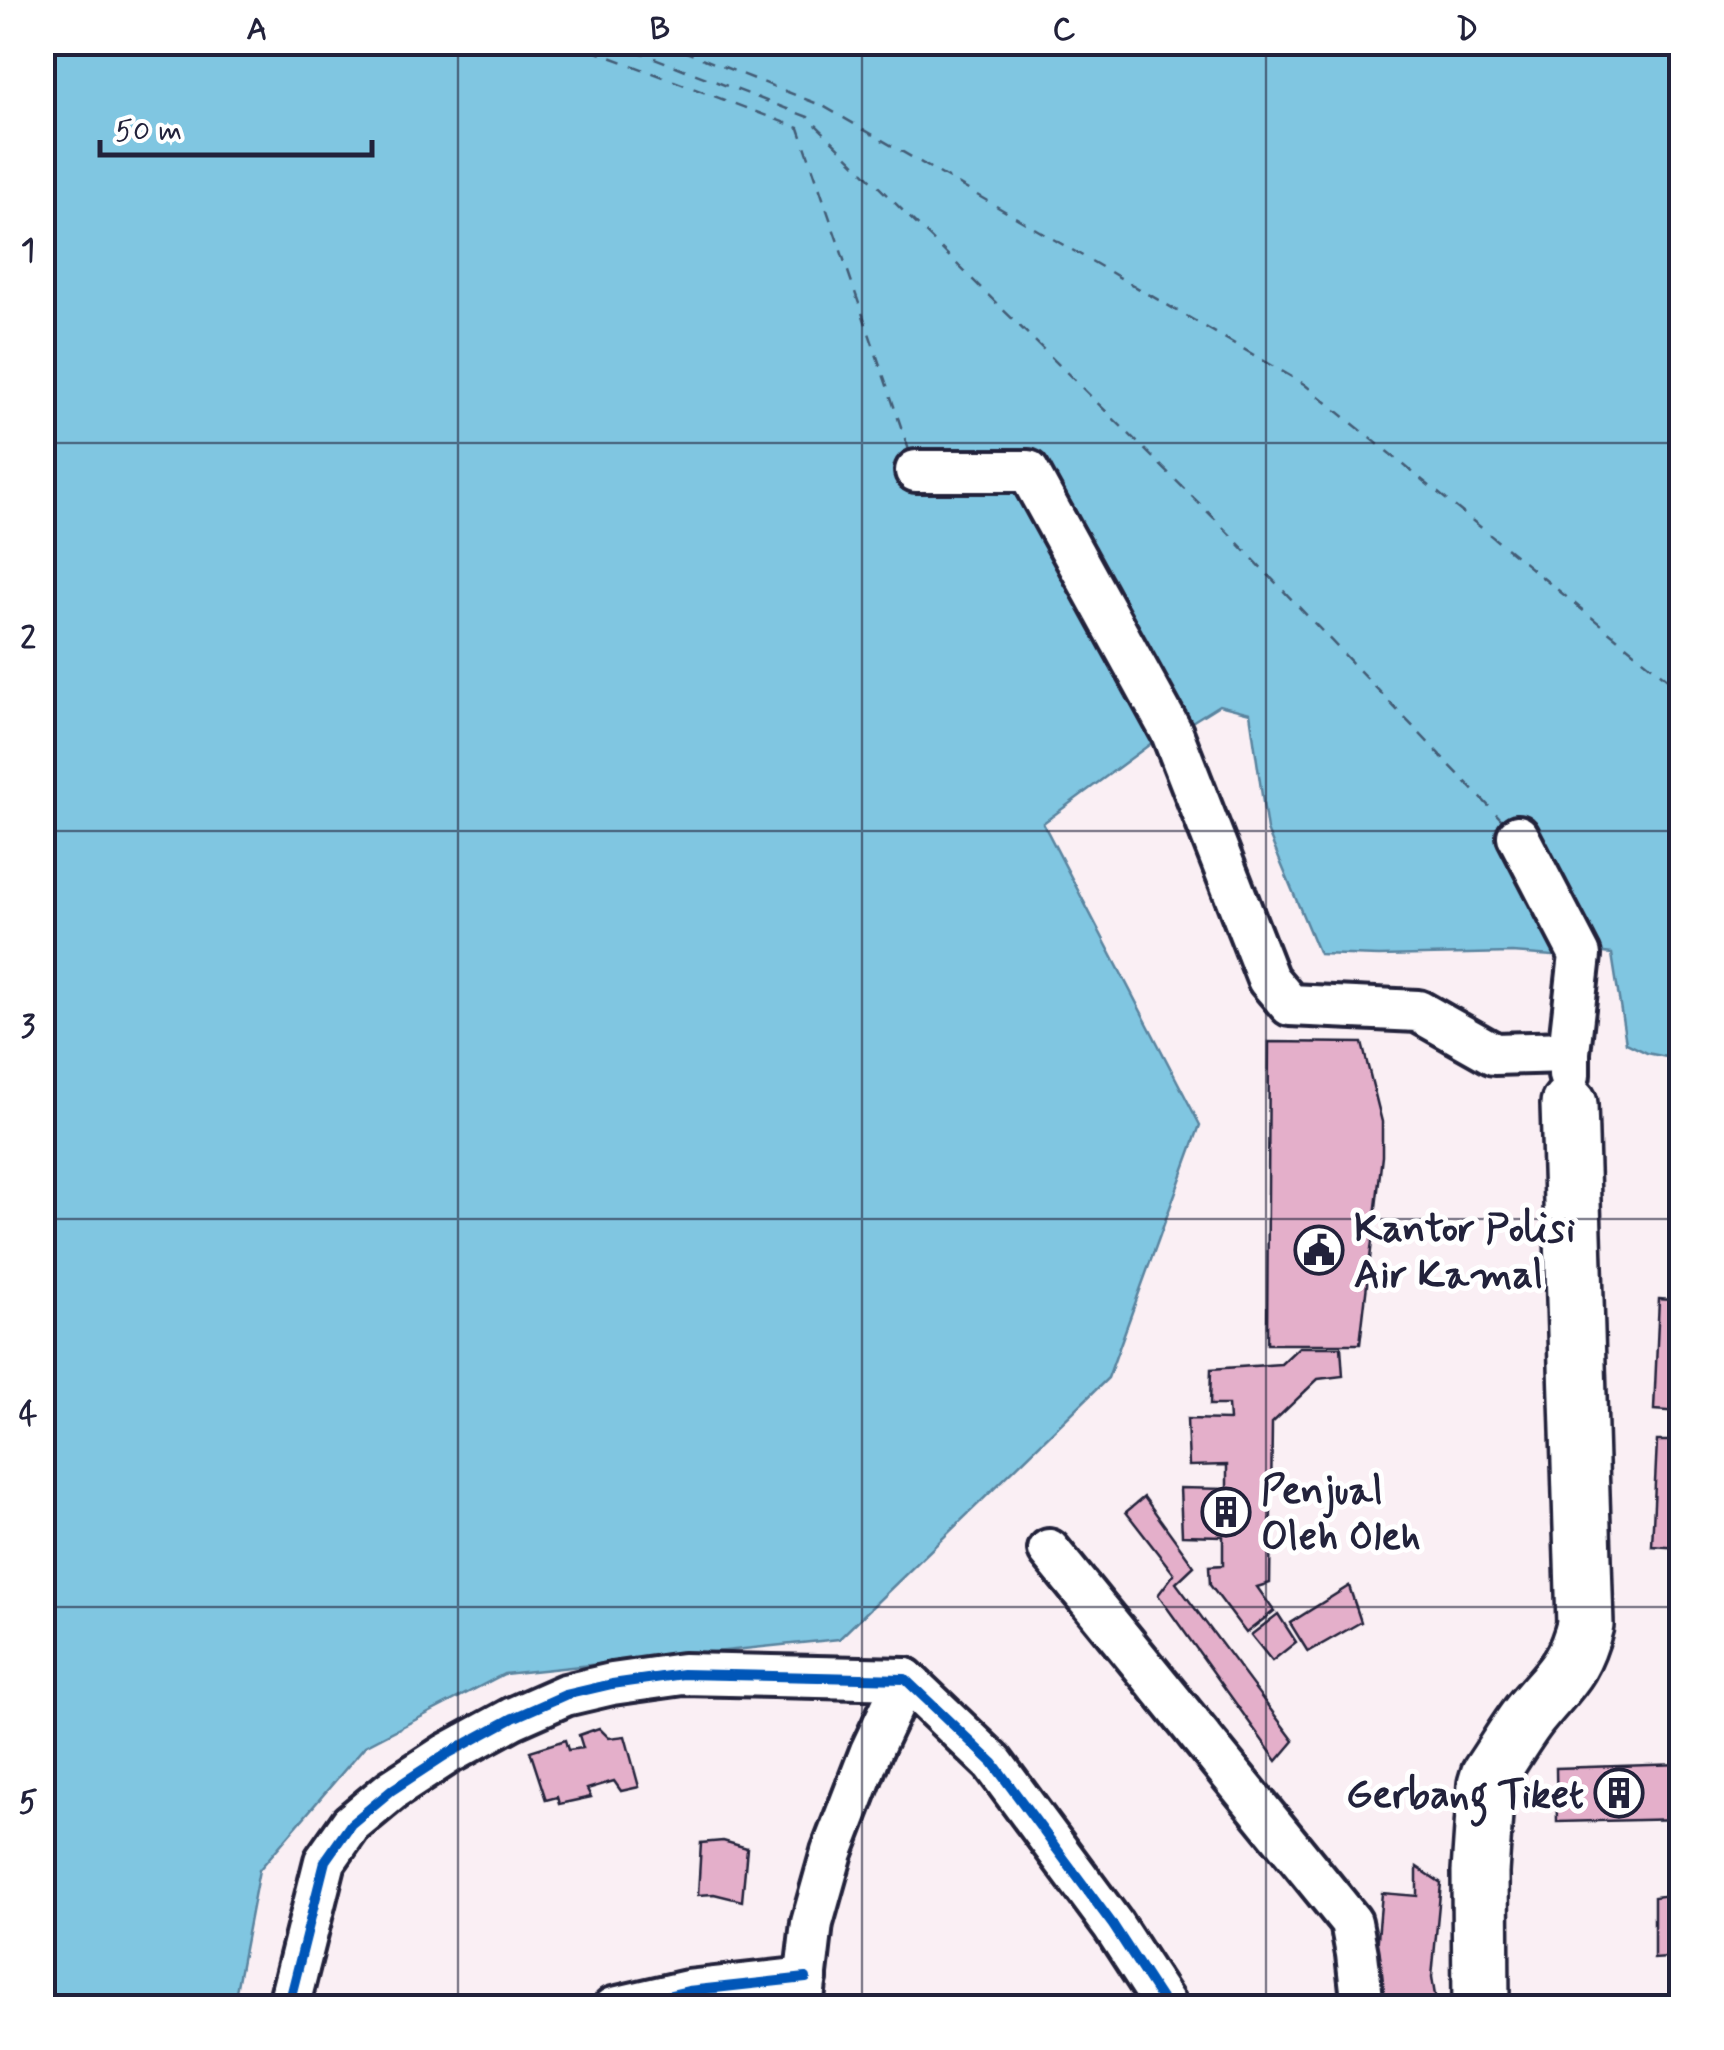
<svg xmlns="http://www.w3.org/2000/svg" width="1724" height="2050" font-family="Mynerve,sans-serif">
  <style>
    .water { fill: #80c6e1; stroke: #5a849f; stroke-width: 2.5 }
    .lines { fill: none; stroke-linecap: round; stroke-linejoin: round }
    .ferry { stroke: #435b75; stroke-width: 2.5; stroke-dasharray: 12 10; stroke-linecap: butt }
    .building { fill: #e4afca; stroke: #22223b; stroke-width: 2.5 }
    .minor-casing { stroke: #22223b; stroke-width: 48 }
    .highway-casing { stroke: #22223b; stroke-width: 62 }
    .minor { stroke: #fff; stroke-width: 40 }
    .highway { stroke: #fff; stroke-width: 55 }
    .cycleway-casing { stroke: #fff; stroke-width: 16 }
    .cycleway { stroke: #0057b8; stroke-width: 10 }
    .grid { fill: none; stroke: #22223b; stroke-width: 2.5; stroke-opacity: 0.55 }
    .labels { text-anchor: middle; stroke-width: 10; stroke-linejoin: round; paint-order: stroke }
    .poi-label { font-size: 40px; font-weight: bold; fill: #22223b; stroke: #fff; text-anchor: start }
    .neatline { fill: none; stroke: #22223b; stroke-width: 4 }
    .grid-label { font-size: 32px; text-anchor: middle; font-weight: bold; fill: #22223b }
  </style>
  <rect width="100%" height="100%" fill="#faeff4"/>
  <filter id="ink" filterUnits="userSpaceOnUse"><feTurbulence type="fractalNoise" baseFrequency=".01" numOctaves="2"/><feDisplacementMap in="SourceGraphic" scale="20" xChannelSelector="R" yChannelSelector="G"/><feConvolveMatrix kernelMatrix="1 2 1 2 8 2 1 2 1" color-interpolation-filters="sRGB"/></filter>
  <g filter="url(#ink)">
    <polygon class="water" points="42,43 1681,43 1681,1060 1647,1053 1626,1043 1612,954 1595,952 1566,957 1512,953 1379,956 1319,954 1267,830 1250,713 1219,705 1187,725 1153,742 1043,823 1200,1125 1108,1378 839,1639 504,1674 365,1746 259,1870 233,2007 43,2007"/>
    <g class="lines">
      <g class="ferry">
        <polyline points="570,42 799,128 910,453"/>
        <polyline points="613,42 808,117 1214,518 1503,821"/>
        <polyline points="661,42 823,106 1304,384 1670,681 1682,709"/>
      </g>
    </g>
    <g class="building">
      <polygon points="1269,1042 1362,1043 1382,1122 1382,1156 1360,1344 1267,1344"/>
      <polygon points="1659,1299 1682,1301 1680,1412 1654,1410"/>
      <polygon points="1299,1347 1341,1347 1343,1376 1318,1379 1272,1423 1270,1583 1257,1587 1274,1611 1246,1633 1210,1585 1209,1566 1223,1565 1223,1536 1182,1535 1180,1488 1227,1489 1227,1465 1189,1466 1187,1419 1229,1420 1228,1405 1210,1405 1211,1369 1281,1364"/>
      <polygon points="1657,1441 1682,1441 1682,1548 1652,1546"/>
      <polygon points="1144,1497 1194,1566 1176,1583 1294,1741 1277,1761 1158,1595 1174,1574 1126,1512"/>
      <polygon points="1349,1586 1361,1622 1308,1652 1290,1623"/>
      <polygon points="1278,1614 1296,1642 1272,1661 1251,1635"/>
      <polygon points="599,1728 609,1738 625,1736 639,1787 621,1791 614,1781 587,1789 591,1797 559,1804 557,1797 546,1800 530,1751 565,1740 568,1750 583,1748 579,1735"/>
      <polygon points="1682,1764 1682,1819 1557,1822 1556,1768"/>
      <polygon points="723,1841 747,1848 742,1901 714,1894 698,1895 701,1843"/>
      <polygon points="1417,1867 1441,1883 1432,1977 1437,2008 1380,2008 1375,1973 1382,1893 1417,1896"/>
      <polygon points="1678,1894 1682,1894 1682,1957 1654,1959 1654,1897"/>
    </g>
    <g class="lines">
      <g class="minor-casing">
        <g id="minor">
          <polyline points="916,471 1028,471 1172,733 1268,979 1290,1005 1418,1011 1494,1054 1569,1052"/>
          <polyline points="1518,836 1580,955 1569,1052 1569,1075"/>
          <polyline points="1049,1550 1351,1922 1357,1954 1363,2008"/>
          <polyline points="288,2008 325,1861 351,1824 392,1790 447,1754 513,1718 565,1695 612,1684 683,1674 905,1679 993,1763 1113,1925 1167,2008"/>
          <polyline points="614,2008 688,1991 806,1978"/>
          <polyline points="802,2008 812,1923 832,1852 871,1751 905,1679"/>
        </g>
      </g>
      <g class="highway-casing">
        <path id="highway" d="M1481,2008L1480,1872L1486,1785L1489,1775C1503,1755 1515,1733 1530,1714C1558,1679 1573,1672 1585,1625L1569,1104"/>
      </g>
      <use href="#minor" class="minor"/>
      <use href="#highway" class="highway"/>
      <g class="cycleway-casing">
        <g id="cycleway">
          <polyline points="288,2008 325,1861 351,1824 392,1790 447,1754 513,1718 565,1695 612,1684 683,1674 905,1679 993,1763 1113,1925 1167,2008"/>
          <polyline points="614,2008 688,1991 806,1978"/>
        </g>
      </g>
      <use href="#cycleway" class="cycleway"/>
    </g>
  </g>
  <path class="grid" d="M458,42V2008M862,42V2008M1266,42V2008M42,443H1682M42,831H1682M42,1219H1682M42,1607H1682"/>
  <defs>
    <g id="civic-ring" transform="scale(2.5)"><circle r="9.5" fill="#fff" stroke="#22223b" stroke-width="1.5"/><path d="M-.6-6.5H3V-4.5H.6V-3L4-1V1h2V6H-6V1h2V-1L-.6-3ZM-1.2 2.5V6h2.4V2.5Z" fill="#22223b"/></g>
    <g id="building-ring" transform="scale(2.5)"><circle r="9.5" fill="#fff" stroke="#22223b" stroke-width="1.5"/><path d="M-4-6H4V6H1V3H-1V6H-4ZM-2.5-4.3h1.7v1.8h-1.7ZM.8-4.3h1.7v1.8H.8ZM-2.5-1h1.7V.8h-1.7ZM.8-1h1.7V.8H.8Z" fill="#22223b"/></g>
  </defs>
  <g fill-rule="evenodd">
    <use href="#civic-ring" x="1319" y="1250"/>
    <use href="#building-ring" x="1226" y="1512"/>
    <use href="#building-ring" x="1619" y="1793"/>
  </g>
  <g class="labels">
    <g class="poi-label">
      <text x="1354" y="1241">Kantor Polisi<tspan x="1354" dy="46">Air Kamal</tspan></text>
      <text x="1261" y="1503">Penjual<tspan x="1261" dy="46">Oleh Oleh</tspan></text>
      <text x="1584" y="1807" text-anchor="end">Gerbang Tiket</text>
    </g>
  </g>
  <rect width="1724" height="2050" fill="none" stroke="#fff" stroke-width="110"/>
  <path d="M100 140v15h272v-15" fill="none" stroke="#22223b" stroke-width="5"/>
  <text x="115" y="140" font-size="30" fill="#22223b" stroke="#ffffff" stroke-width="8" paint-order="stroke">50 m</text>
  <rect x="55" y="55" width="1614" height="1940" class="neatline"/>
  <g class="grid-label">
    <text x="257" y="39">A</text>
    <text x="660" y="39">B</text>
    <text x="1064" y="39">C</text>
    <text x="1467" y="39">D</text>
    <text x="28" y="260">1</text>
    <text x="28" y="648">2</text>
    <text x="28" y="1036">3</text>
    <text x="28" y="1424">4</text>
    <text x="28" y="1812">5</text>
  </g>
</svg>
